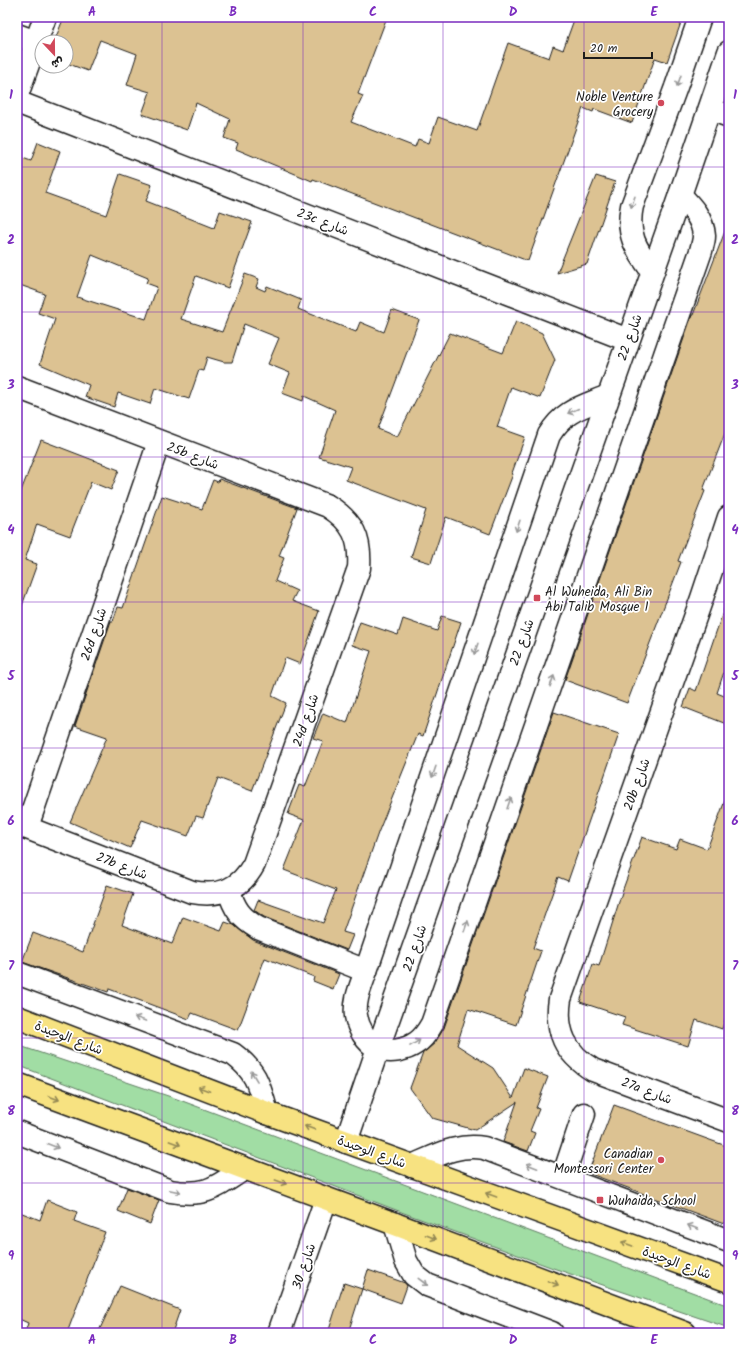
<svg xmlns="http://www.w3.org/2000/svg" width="746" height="1350" font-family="Kalam,'Playpen Sans Arabic',sans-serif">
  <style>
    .green { fill: #a1dda4; stroke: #5e7c60 }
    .building { fill: #dcc292; stroke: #1c1c1c; fill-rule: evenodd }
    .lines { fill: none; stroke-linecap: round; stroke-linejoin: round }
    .minor-casing { stroke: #1c1c1c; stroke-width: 25 }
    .major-casing { stroke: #1c1c1c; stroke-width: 25 }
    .minor { stroke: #fff; stroke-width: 22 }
    .major { stroke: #f7e281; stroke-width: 22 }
    .oneway { stroke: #999 }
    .oneway2 { stroke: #948954 }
    .grid { fill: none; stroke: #7b2cbf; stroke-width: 1; stroke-opacity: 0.55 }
    .poi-dot { fill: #d1495b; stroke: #fff; stroke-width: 1.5 }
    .labels { text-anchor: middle; stroke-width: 3.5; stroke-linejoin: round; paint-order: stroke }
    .poi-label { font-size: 13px; fill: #1c1c1c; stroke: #fff; text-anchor: end }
    .street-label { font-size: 13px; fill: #1c1c1c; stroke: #fff }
    .neatline { fill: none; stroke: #7b2cbf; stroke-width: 1.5 }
    .grid-label { font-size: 13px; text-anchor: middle; font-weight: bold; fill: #7b2cbf }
  </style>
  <rect width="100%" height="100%" fill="#fff"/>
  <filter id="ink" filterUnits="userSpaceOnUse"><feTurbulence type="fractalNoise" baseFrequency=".025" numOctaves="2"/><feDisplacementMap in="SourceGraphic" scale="8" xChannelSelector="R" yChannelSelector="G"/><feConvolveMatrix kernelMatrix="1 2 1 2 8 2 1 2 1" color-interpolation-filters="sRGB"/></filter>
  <g filter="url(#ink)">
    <polygon class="green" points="17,1045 177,1099 729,1306 729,1328 553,1268 404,1213 17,1065"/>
    <g class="building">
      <polygon points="64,17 387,17 358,94 363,96 351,122 415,147 418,139 429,143 438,117 477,131 508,43 549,58 553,46 563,50 575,17 683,17 667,62 655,58 632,123 594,109 593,112 583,108 528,261 313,179 312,181 236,149 238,143 224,138 230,119 196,103 187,130 142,114 150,92 127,85 137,54 100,40 88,71 66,63 66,42 54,42"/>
      <path d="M38,142L60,151L45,193L106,215L120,174L152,185L146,201L214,228L220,211L252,222L228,288L196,276L181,319L222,332L245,274L259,279L256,287L265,291L267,286L301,300L298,309L356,332L360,322L384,332L392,310L419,320L378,429L397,437L450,333L503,353L516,321L542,333L555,360L540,398L511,387L497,427L525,437L512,473L513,474L490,534L446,517L431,563L411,557L426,510L346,480L351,467L319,457L335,410L304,396L303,401L282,393L290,373L268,364L279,338L244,324L232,362H224L207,357L203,371L199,370L189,399L155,388L150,404L118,393L114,407L85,397L89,385L40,364L55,319L38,313L45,294L17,284V156L31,161ZM92,255L148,278L146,283L157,287L146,319L77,297Z"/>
      <polygon points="596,176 615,182 587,264 557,273"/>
      <polygon points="727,226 729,227 729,423 703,490 705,491 678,561 681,562 627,703 565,680 692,315 693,315"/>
      <polygon points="41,440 119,470 111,490 91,482 70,536 37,524 25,560 37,564 19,614 17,613 17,501"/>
      <polygon points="219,479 297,508 279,556 284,558 275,581 297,591 292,601 319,611 300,664 285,658 272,696 286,703 252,791 218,778 203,818 196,816 188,836 142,820 130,848 70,822 107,737 75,726 111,621 113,621 118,607 123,608 162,496 202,509 213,480 218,482"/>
      <polygon points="726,603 729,604 729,657 717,693 729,698 729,725 683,707 690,688 696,691"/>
      <polygon points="442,616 461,622 423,736 418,734 378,833 343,932 353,935 347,950 264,917 254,910 258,900 323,923 336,890 284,870 304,820 288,814 299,785 305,787 323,741 313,738 323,713 347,723 371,651 352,645 360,622 398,635 403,619 437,631"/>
      <polygon points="554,712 619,734 568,881 558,877 533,948 541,951 516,1025 468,1009 457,1045 493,1068 513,1098 524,1068 548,1077 536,1108 539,1109 530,1131 535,1133 528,1151 503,1142 517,1102 475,1130 432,1118 410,1088 423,1053 435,1043 444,1028"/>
      <polygon points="727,795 729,795 729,1007 722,1029 696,1020 688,1046 622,1025 625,1017 580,1002 593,964 599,966 623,889 642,837 676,849 680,839 707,849"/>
      <polygon points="107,885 133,894 122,925 172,944 183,917 221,931 225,922 234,925 253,940 339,974 333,989 313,981 314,977 265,958 238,1030 192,1013 189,1019 109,989 108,992 22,962 33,933 83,952"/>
      <polygon points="614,1105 729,1147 729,1211 724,1224 588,1173"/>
      <polygon points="127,1188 159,1200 150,1224 118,1211"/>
      <polygon points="47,1200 77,1212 74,1221 105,1232 67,1333 25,1333 28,1323 17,1318 17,1211 40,1220"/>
      <polygon points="368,1270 405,1283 407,1286 401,1303 362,1289"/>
      <polygon points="344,1283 362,1289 348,1333 328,1333"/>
      <polygon points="120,1286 180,1310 172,1333 98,1333"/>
    </g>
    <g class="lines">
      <g class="minor-casing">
        <g id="minor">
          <polyline points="17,35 36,42"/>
          <polyline points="17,95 45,17"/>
          <polyline points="17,102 628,340"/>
          <polyline points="710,109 729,116"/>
          <path d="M652,271C636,249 626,234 632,206L676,87L700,17"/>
          <path d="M17,387L328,506C353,522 361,538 359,568L254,864C240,890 220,897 192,892L17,824"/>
          <path d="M608,396C582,407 564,410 549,435L366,971C361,986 354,1000 356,1016C358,1027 366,1043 378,1048C389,1054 406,1050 416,1043C423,1039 428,1031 432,1024L701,251C702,246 704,241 704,236C703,219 691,206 680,195"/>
          <path d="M729,517L702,598L560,999C555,1031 565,1053 593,1070L729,1121"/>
          <polyline points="27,827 159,442"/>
          <path d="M229,890C234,909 241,918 258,928L366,971"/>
          <path d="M17,973L233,1054C257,1072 259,1085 267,1113"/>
          <path d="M17,1132L170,1191C206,1197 215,1188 244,1169"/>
          <polyline points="346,1142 378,1048 680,195 729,52"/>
          <path d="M412,1166C436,1156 458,1143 484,1148L729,1241"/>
          <polyline points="563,1177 584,1114"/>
          <polyline points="395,1224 406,1261 414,1275 427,1285 552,1333"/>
          <polyline points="279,1333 326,1199"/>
        </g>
      </g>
      <g class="major-casing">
        <g id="major">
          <polyline points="17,1017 267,1113 729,1281"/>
          <polyline points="17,1084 395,1224 685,1333"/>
        </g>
      </g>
      <use href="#minor" class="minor"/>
      <use href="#major" class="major"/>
    </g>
    <defs><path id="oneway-shaft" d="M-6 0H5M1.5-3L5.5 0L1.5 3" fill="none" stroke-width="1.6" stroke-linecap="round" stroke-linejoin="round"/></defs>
    <g class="oneway">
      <use href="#oneway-shaft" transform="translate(679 81) rotate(109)"/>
      <use href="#oneway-shaft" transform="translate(633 202) rotate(109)"/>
      <use href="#oneway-shaft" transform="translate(573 411) rotate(155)"/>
      <use href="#oneway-shaft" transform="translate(518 526) rotate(109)"/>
      <use href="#oneway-shaft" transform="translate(476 649) rotate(109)"/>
      <use href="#oneway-shaft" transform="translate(552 681) rotate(-71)"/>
      <use href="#oneway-shaft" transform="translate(434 772) rotate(109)"/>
      <use href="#oneway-shaft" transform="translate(509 803) rotate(-71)"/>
      <use href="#oneway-shaft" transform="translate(466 926) rotate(-71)"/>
      <use href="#oneway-shaft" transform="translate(140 1019) rotate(-160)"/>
      <use href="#oneway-shaft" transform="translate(415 1043) rotate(-32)"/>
      <use href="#oneway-shaft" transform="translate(254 1076) rotate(-121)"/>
      <use href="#oneway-shaft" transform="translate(53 1146) rotate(21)"/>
      <use href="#oneway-shaft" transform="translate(532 1166) rotate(-159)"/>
      <use href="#oneway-shaft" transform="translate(175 1191) rotate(12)"/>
      <use href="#oneway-shaft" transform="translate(693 1227) rotate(-159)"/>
      <use href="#oneway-shaft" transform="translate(423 1282) rotate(37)"/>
    </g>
    <g class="oneway2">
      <use href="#oneway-shaft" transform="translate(204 1089) rotate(-159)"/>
      <use href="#oneway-shaft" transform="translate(54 1098) rotate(20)"/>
      <use href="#oneway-shaft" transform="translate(310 1128) rotate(-160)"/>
      <use href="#oneway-shaft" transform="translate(175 1143) rotate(20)"/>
      <use href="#oneway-shaft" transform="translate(281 1182) rotate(20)"/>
      <use href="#oneway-shaft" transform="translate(491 1195) rotate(-160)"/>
      <use href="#oneway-shaft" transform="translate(431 1237) rotate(21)"/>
      <use href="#oneway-shaft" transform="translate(627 1244) rotate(-160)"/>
      <use href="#oneway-shaft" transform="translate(553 1283) rotate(21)"/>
    </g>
  </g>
  <path class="grid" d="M162,17V1333M303,17V1333M443,17V1333M584,17V1333M17,167H729M17,312H729M17,457H729M17,602H729M17,748H729M17,893H729M17,1038H729M17,1183H729"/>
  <g class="poi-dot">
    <circle cx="661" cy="103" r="4"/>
    <rect x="533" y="594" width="8" height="8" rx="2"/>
    <circle cx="661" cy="1160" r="4"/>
    <rect x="596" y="1196" width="8" height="8" rx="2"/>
  </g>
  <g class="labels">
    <g class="poi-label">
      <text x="653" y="101">Noble Venture<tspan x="653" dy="15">Grocery</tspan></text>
      <text x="545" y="596" text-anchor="start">Al Wuheida, Ali Bin<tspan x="545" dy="15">Abi Talib Mosque 1</tspan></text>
      <text x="653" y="1158">Canadian<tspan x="653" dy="15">Montessori Center</tspan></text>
      <text x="608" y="1205" text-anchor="start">Wuhaida, School</text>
    </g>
    <g class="street-label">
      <text transform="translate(323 221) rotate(21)" y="5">23c شارع</text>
      <text transform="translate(629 337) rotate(-70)" y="5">شارع 22</text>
      <text transform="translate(193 455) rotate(21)" y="5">25b شارع</text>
      <text transform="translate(93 634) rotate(-71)" y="5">26d شارع</text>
      <text transform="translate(521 642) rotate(-70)" y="5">شارع 22</text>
      <text transform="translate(305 720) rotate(-71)" y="5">24d شارع</text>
      <text transform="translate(636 784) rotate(-70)" y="5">20b شارع</text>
      <text transform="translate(122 865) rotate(21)" y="5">27b شارع</text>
      <text transform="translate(414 948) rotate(-71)" y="5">شارع 22</text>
      <text transform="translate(69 1037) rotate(21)" y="5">شارع الوحيدة</text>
      <text transform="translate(647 1090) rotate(21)" y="5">27a شارع</text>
      <text transform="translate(372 1151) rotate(20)" y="5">شارع الوحيدة</text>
      <text transform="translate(677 1262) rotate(20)" y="5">شارع الوحيدة</text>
      <text transform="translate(303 1266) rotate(-71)" y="5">شارع 30</text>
    </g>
  </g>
  <rect width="746" height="1350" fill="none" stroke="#fff" stroke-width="44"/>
  <g transform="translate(54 54) rotate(158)"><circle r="19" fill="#ffffff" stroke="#a4a4a4"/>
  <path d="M0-3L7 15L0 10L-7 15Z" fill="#d1495b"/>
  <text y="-6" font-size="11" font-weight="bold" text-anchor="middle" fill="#1c1c1c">ش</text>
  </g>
  <path d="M584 52v6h68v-6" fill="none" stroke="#1c1c1c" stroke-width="2"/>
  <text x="590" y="52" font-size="12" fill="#1c1c1c" stroke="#ffffff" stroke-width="3" paint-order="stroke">20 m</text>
  <rect x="22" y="22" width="702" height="1306" class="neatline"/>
  <g class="grid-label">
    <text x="92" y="16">A</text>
    <text x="233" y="16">B</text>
    <text x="373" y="16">C</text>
    <text x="513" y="16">D</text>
    <text x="654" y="16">E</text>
    <text x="11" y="99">1</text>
    <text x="735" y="99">1</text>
    <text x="11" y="244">2</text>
    <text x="735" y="244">2</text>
    <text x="11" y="389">3</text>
    <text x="735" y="389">3</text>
    <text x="11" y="534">4</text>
    <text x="735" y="534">4</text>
    <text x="11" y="680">5</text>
    <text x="735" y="680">5</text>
    <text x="11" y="825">6</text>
    <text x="735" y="825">6</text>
    <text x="11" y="970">7</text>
    <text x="735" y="970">7</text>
    <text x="11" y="1115">8</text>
    <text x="735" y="1115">8</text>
    <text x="11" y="1260">9</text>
    <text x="735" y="1260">9</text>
    <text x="92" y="1344">A</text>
    <text x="233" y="1344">B</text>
    <text x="373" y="1344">C</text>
    <text x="513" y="1344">D</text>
    <text x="654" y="1344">E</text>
  </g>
</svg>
